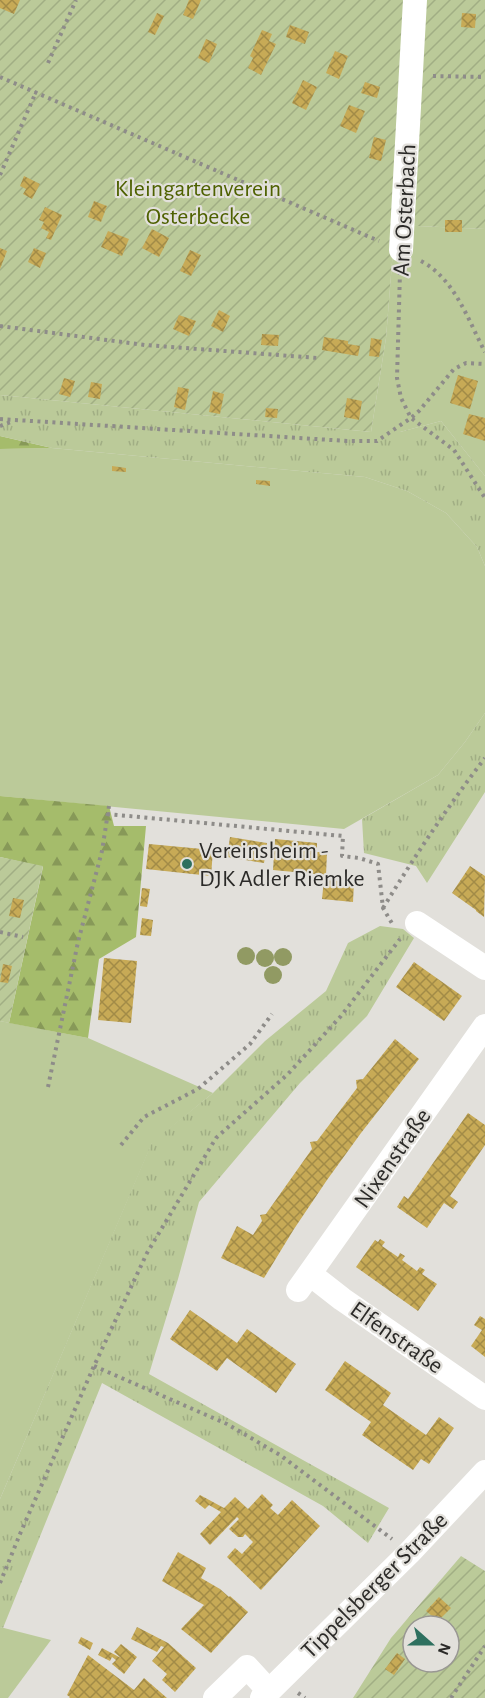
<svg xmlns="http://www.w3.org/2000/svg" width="485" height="1698" font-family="'Alegreya Sans',sans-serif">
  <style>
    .grass { fill: #bbca99 }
    .forest { fill: url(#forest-firs) }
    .park { fill: url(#park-tufts) }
    .garden { fill: url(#garden-furrows); fill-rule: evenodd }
    .building { fill: url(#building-cross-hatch) }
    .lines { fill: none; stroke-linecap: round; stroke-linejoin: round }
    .path { stroke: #8e8c89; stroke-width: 4; stroke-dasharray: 3 4.5; stroke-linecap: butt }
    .minor { stroke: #fff; stroke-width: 24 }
    .tree { fill: #919a63 }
    .poi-dot { fill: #2e705f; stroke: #e2e0db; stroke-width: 2 }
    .labels { text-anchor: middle; stroke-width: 4.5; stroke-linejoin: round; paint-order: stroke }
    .park-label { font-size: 24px; fill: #4e6100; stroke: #e2e0db }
    .street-label { font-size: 24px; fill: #2b2a28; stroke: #e2e0db }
    .poi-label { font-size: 24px; fill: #2b2a28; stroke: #e2e0db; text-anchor: start }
  </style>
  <defs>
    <pattern id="forest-firs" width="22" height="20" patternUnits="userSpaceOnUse" patternTransform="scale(1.5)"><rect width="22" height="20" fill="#a5bc6b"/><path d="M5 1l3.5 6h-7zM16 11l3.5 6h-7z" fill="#879958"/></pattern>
    <pattern id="park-tufts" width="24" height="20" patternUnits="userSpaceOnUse" patternTransform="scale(1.5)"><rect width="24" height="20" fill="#bbca99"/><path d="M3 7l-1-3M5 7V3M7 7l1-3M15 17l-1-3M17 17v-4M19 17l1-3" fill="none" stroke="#a1ae84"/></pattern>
    <pattern id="garden-furrows" width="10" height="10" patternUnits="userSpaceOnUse" patternTransform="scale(1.5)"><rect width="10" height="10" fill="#bbca99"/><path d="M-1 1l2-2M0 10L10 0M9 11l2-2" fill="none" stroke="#a1ae84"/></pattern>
    <pattern id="building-cross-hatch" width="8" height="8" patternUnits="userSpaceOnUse" patternTransform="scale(1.5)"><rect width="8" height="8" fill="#c7aa56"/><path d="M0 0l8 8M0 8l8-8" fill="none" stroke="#a28b47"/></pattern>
  </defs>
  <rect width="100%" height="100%" fill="#e2e0db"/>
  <g class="grass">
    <polygon points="395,225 485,229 485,476 441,421 400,432 371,432 386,338"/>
    <polygon points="52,448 365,477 407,491 446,513 477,547 485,566 485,713 465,742 438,775 344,829 0,796 0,449"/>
    <polygon points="0,1021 88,1038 213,1093 152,1143 0,1499"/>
    <polygon points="0,1627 51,1640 8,1698 0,1698"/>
  </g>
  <g class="forest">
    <polygon points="0,436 52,448 0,449"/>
    <polygon points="0,796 109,806 114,826 146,826 136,937 99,959 88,1038 9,1023 43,867 0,857"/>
  </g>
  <g class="park">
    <polygon points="0,395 371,432 400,432 441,421 485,476 485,566 477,547 446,513 407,491 365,477 52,448 0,436"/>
    <polygon points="485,713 485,792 427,883 416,866 364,853 362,819 438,775 465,742"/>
    <polygon points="380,926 403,929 414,938 367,1016 300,1083 199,1202 178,1279 149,1374 389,1508 368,1543 323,1506 102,1383 3,1628 0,1627 0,1499 152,1142 213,1093 265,1041 326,991 348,943"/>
  </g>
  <g class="garden">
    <polygon points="0,0 485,0 485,229 395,225 386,338 371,432 0,395"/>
    <polygon points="0,857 43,866 9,1023 0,1021"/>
    <path d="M461,1556L485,1571V1698H353L391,1638ZM413,1626H449V1662H413Z"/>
  </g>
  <g class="building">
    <polygon points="0,0 20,0 14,14 0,8"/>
    <polygon points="189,0 201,0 193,19 183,15"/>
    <polygon points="157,13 164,16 155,35 148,32"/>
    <polygon points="462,13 476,14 475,28 461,27"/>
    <polygon points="290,25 309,32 305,44 286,37"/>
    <polygon points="262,30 272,34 269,41 276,44 261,75 248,68 253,58 250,56"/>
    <polygon points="206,39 217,44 209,63 198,58"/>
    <polygon points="335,51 348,56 339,79 326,73"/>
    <polygon points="303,80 317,87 306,110 292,103"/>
    <polygon points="365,82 380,87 377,98 361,93"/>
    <polygon points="349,105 365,111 356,133 340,126"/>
    <polygon points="374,137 386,140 381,161 369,158"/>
    <polygon points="24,176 40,184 32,199 23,194 26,189 20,186"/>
    <polygon points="94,201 107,206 101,222 88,217"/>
    <polygon points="45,207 62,215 51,240 46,238 49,232 41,228 44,222 39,220"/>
    <rect x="445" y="220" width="17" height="12"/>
    <polygon points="152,229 169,238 159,257 142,248"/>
    <polygon points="108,231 129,239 122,256 101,247"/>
    <polygon points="0,248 7,251 0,269"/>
    <polygon points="34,248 46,253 40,268 28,262"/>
    <polygon points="190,250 201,255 191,276 180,271"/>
    <polygon points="219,310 230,316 223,332 211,326"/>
    <polygon points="179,315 196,321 189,336 173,329"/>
    <polygon points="262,334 279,335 278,346 261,345"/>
    <polygon points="324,337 348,341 348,344 360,346 358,356 322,350"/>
    <polygon points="371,338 382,340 379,357 369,356"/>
    <polygon points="458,375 478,381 470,409 450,403"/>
    <polygon points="64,378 75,381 70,397 59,394"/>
    <polygon points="91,382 102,384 100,399 88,397"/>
    <polygon points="178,387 189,389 185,410 174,407"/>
    <polygon points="213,391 224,394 220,414 209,412"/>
    <polygon points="347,398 362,401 359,420 344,417"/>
    <polygon points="266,408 278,409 277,418 265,417"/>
    <polygon points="469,414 485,418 485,441 463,434"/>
    <polygon points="112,466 126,468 126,472 112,471"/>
    <polygon points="256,480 270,481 270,486 256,484"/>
    <polygon points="230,837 267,843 264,863 227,857"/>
    <polygon points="275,839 317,843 317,852 327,852 326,875 273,870"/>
    <polygon points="149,844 213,850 211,876 146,869"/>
    <polygon points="470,866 485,876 484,917 476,911 476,910 452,893"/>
    <polygon points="324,880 354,882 353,902 322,899"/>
    <polygon points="142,888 150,889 147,907 140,906"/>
    <polygon points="13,898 24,900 20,918 9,916"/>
    <polygon points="142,918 153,920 151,936 140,935"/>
    <polygon points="104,958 137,961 131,1023 98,1020"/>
    <polygon points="414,962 462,996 444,1021 396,987"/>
    <polygon points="3,964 12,966 8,983 0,982"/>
    <polygon points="395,1039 419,1059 361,1133 327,1180 294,1229 264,1278 221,1258 237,1226 253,1235 262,1221 260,1215 266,1214 268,1211 312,1149 310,1142 317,1141 357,1088 356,1080 363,1079"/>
    <polygon points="468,1113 485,1125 485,1145 450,1196 458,1202 453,1209 444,1203 427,1228 397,1207 404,1196 408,1199"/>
    <polygon points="380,1239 385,1242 382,1246 398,1257 400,1253 405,1256 402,1260 417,1271 420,1267 425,1270 422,1274 437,1284 418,1311 356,1267 375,1240 378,1242"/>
    <polygon points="190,1310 237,1343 247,1329 296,1364 276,1393 227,1358 217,1371 170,1339"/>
    <polygon points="480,1316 485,1319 485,1357 471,1346 482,1330 474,1325"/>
    <polygon points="345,1361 391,1393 383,1405 426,1435 439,1417 454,1428 429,1464 421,1459 413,1470 362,1435 371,1422 325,1390"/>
    <polygon points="262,1494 273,1505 270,1508 278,1515 292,1500 320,1526 261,1590 227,1557 235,1548 242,1554 253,1542 245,1534 243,1537 238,1537 229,1529 239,1519 237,1517 210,1545 200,1534 221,1512 209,1505 205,1509 195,1501 200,1495 224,1508 235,1497 248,1509"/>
    <polygon points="178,1552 206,1568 201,1578 220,1589 229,1597 230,1596 248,1612 211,1653 181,1629 204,1605 162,1581"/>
    <polygon points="439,1597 451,1608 438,1621 426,1611"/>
    <polygon points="137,1627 168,1643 196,1668 175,1692 162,1680 167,1674 152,1661 164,1647 161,1646 157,1652 131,1639"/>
    <polygon points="81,1637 93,1643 90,1650 78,1643"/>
    <polygon points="121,1644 137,1657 124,1674 112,1664 116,1660 112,1657 110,1661 98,1655 102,1648 121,1658 114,1652"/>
    <polygon points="397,1653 405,1659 394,1675 385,1669"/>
    <polygon points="88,1655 134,1690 144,1678 167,1698 69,1698 70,1697 67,1695"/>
  </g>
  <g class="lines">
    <g class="path">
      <polyline points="48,63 76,0"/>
      <polyline points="433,76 485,77"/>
      <polyline points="0,77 379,241"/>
      <polyline points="0,175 36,92"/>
      <path d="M421,261C455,279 468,320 485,352"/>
      <polyline points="400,272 397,378 401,398 411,418 454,450 485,498"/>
      <polyline points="0,326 145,345 318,358"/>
      <polyline points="0,419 347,441 377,441 411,418 419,411 454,369 466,363 485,364"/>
      <polyline points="0,426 14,421"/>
      <polyline points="107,814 343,836 342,856 359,858 378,864 383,908 393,925"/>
      <path d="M383,908C415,856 448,806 485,758"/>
      <polyline points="0,932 23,937"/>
      <polyline points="48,1087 78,942 102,851 109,806"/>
      <polyline points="121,1145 144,1117 198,1089 250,1044 272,1014"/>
      <polyline points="94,1366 227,1424 280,1455 392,1539"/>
      <polyline points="0,1583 20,1534 94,1366 147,1253 216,1138 288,1074 341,1016 400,939"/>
      <polyline points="298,1693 305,1698"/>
      <polyline points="451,1698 485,1646"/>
    </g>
    <g class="minor">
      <polyline points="401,250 415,0"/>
      <polyline points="417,923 485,968"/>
      <polyline points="310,1274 342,1299 485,1398"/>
      <polyline points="298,1290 485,1026"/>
      <polyline points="215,1698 247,1667 269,1691"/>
      <polyline points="262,1698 409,1553 485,1472"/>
    </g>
  </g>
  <g class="tree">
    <circle cx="246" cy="956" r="9"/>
    <circle cx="283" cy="957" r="9"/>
    <circle cx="265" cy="958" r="9"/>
    <circle cx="273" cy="975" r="9"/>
  </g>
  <circle class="poi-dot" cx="187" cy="864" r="6"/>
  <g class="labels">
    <g class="park-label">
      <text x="198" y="196">Kleingartenverein<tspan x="198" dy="28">Osterbecke</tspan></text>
    </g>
    <g class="street-label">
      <text transform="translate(404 210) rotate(-87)" y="8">Am Osterbach</text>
      <text transform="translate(392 1158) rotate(-55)" y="8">Nixenstraße</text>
      <text transform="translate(397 1337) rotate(35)" y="8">Elfenstraße</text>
      <text transform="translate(374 1585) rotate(-45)" y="8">Tippelsberger Straße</text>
    </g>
    <g class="poi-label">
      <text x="199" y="858">Vereinsheim -<tspan x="199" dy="28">DJK Adler Riemke</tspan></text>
    </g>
  </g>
  <g transform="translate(431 1644) rotate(111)"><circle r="28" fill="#e2e0db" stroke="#999793" stroke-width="1.5"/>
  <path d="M0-4.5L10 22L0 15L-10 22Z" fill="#2e705f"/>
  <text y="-9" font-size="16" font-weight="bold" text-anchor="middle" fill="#2b2a28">N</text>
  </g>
</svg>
